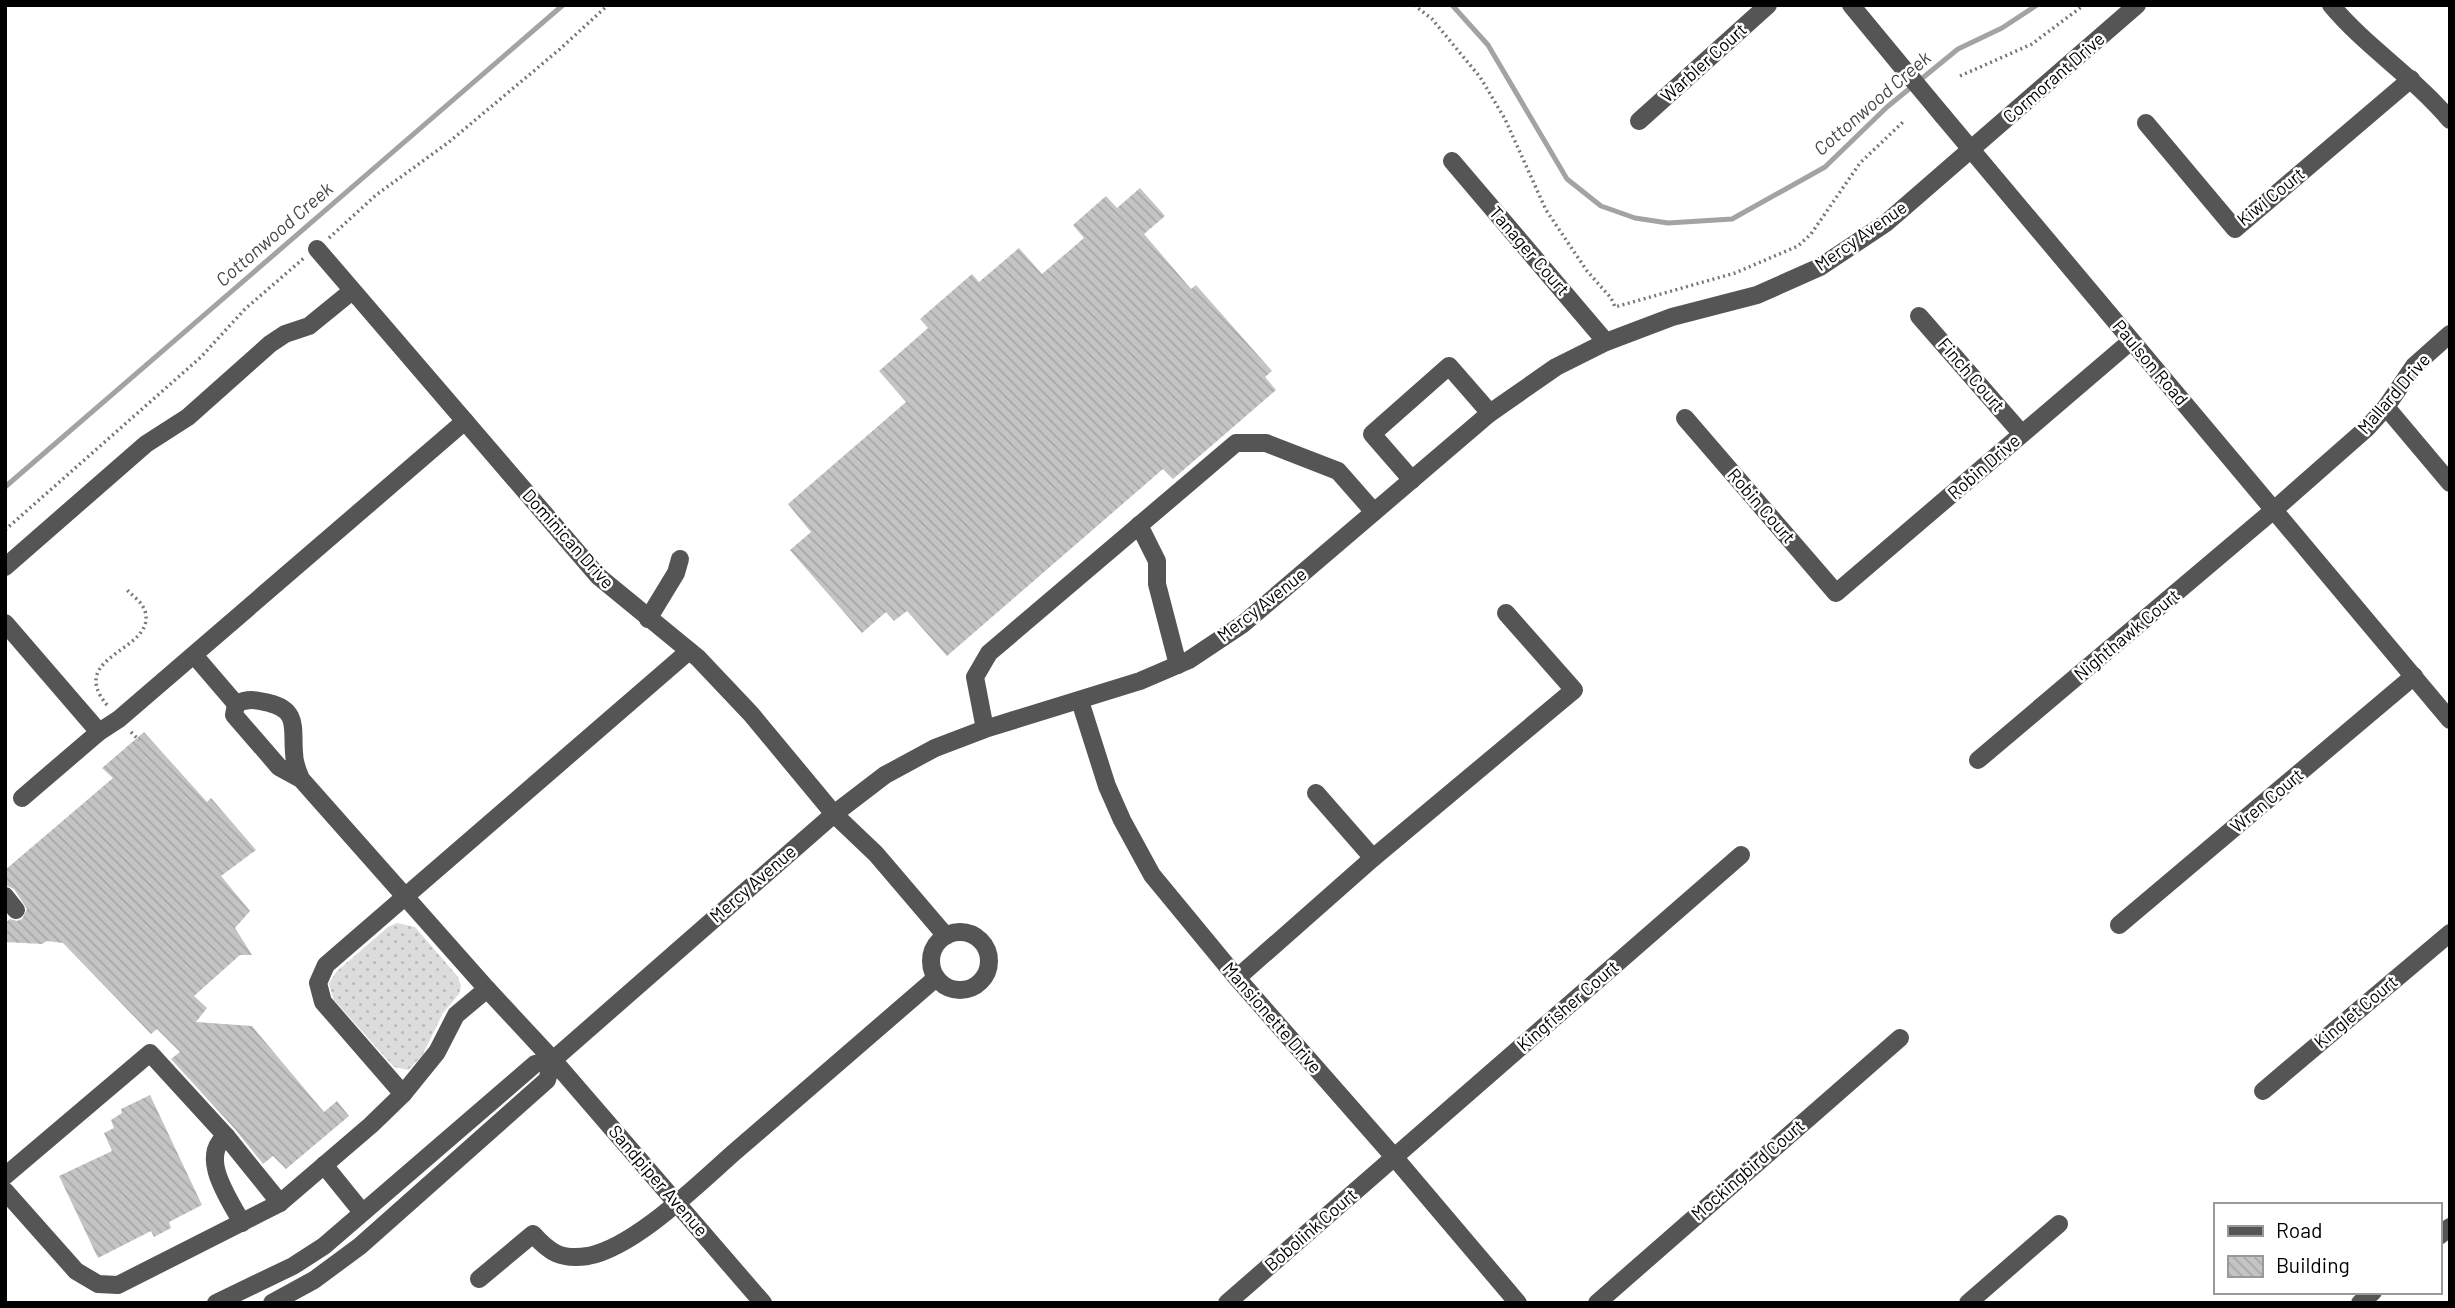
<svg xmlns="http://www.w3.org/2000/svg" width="2455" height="1308" font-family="Barlow,sans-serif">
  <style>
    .grass { fill: url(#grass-dots) }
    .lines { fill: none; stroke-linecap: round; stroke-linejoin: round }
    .stream { stroke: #a3a3a3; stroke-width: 5 }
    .building { fill: url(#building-back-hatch) }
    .path { stroke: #777; stroke-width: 3.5; stroke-dasharray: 2 3.5; stroke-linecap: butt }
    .minor { stroke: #555; stroke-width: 18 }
    .minor-bridge { stroke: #555; stroke-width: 18 }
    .labels { text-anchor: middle; stroke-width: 5; stroke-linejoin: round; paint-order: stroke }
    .street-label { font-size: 18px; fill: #000; stroke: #fff }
    .water-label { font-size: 19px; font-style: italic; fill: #444; stroke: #fff }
  </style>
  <defs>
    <pattern id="grass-dots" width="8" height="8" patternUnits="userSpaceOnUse" patternTransform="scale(1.75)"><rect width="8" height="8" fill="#dcdcdc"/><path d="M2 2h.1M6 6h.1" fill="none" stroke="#bbb" stroke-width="1.8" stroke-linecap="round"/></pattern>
    <pattern id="building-back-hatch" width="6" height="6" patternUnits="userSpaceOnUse" patternTransform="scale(1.75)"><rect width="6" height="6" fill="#c4c4c4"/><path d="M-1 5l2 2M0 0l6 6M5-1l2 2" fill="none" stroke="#a7a7a7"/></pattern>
  </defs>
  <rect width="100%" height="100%" fill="#fff"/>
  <polygon class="grass" points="397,923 415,927 458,977 461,986 459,994 443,1013 422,1056 408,1070 394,1067 334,1000 329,984 336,972 388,927"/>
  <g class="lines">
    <g class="stream">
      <polyline points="1452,5 1488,45 1567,179 1601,206 1635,218 1668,223 1732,219 1825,167 1887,107 1958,49 2002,28 2037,5"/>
      <polyline points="5,487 563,5"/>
    </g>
  </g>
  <g class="building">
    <polygon points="1140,188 1165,216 1144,234 1191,289 1196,285 1272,371 1265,377 1276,390 1173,479 1163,469 947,656 907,611 894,621 886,612 862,633 790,550 811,532 788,504 906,402 879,371 928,328 920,319 972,274 979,282 1019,248 1042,274 1084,238 1073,225 1106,196 1117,208"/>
    <polygon points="144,732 207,802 211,798 256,850 221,876 250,911 235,928 252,955 240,955 194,996 207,1008 196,1022 252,1026 324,1112 337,1101 349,1116 286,1169 273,1156 263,1164 234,1128 171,1059 180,1052 157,1029 151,1034 63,943 47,941 42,944 5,942 5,923 10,919 17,921 22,919 27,909 14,889 5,885 5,870 113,778 102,768"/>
    <polygon points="150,1095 202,1205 169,1222 171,1228 154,1237 151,1231 98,1258 59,1176 112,1151 104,1133 114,1128 111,1120 122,1113 121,1109"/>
  </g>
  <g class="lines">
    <g class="path">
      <polyline points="1414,5 1432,19 1480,77 1505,119 1546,210 1587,271 1611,298 1615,307 1735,273 1798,246 1811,234 1860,163 1903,122"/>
      <polyline points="1960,76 2032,44 2084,5"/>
      <polyline points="329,238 376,195 449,142 560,49 608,5"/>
      <polyline points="5,530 201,357 245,309 304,258"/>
      <path d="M107,705C65,655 157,651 145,611C142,602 133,596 127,590"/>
      <polyline points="131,732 139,740"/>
    </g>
    <g class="minor">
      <polyline points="1851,5 1913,80"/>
      <path d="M2331,5C2367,48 2414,77 2450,120"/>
      <polyline points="1943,116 2450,720"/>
      <polyline points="1639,121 1768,5"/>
      <polyline points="2146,123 2235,229 2411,79"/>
      <polyline points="1452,161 1606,342"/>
      <polyline points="317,249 598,576 698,658 751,714 834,814 876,854 946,936"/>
      <polyline points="1919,316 2022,434"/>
      <polyline points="2386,407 2450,483"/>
      <polyline points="1685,418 1836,593 2131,341"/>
      <polyline points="1412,480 1372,434 1449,366 1490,413"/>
      <polyline points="1139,525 1157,561 1157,584 1178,665"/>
      <polyline points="5,567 146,444 188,417 270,344 285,334 309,326 352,291"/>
      <polyline points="648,619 676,573 680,559"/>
      <polyline points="5,623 99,732"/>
      <polyline points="194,655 236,704"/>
      <polyline points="1080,701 1107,786 1122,820 1152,875 1237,978 1395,1158 1518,1303"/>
      <polyline points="985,729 975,677 989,653 1236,443 1266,443 1338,471 1374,512"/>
      <polyline points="1978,760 2275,509 2367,428 2386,407 2414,366 2450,334"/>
      <path d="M301,779C297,770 294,762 294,752C292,729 299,710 269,703C256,700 248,698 236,704L234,715L279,767L301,779L487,989L553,1060L763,1303"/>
      <polyline points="1316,793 1373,858"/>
      <polyline points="22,798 99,732 119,719 465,421"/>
      <polyline points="5,896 16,910"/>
      <polyline points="2119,925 2414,676"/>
      <circle cx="960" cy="961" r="29"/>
      <polyline points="1237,978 1373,858 1574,690 1506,613"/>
      <polyline points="2263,1091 2450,933"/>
      <polyline points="403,1094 323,1002 318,983 326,965 689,651"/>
      <path d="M226,1136C198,1157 230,1200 242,1223"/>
      <polyline points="324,1165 362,1212"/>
      <polyline points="5,1176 150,1053 226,1136 280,1203"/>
      <polyline points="5,1191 76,1271 98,1284 118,1285 280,1203 371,1125 403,1094 437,1052 456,1015 487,989"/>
      <polyline points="2439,1236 2450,1227"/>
      <path d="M479,1279L533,1234C550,1253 561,1260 588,1256C636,1247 701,1181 738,1149C804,1092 870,1035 936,978"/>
      <polyline points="216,1303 293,1266 324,1246 535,1064 553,1060 834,814 885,775 935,748 985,729 1140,681 1189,660 1243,624 1490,413 1556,367 1606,342 1672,317 1757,295 1820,267 1886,223 2137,5"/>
      <polyline points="272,1303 314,1280 360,1246 547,1080 553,1060"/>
      <polyline points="1227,1303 1741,855"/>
      <polyline points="1597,1303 1900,1038"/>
      <polyline points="1968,1303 2059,1224"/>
      <polyline points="2360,1303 2373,1292"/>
    </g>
    <polyline class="minor-bridge" points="1913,80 1943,116"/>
  </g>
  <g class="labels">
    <g class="street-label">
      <text transform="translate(1704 63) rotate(-42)" y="6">Warbler Court</text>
      <text transform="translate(2054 78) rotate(-41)" y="6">Cormorant Drive</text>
      <text transform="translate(2271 197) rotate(-39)" y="6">Kiwi Court</text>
      <text transform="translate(1861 236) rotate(-35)" y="6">Mercy Avenue</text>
      <text transform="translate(1529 251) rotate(49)" y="6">Tanager Court</text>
      <text transform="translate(2150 363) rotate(50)" y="6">Paulson Road</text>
      <text transform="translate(1971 375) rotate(49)" y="6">Finch Court</text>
      <text transform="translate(2394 394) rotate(-49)" y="6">Mallard Drive</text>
      <text transform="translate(1984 467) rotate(-41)" y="6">Robin Drive</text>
      <text transform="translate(1761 506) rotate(49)" y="6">Robin Court</text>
      <text transform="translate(568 539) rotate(48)" y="6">Dominican Drive</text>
      <text transform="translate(1262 605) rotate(-38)" y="6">Mercy Avenue</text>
      <text transform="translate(2127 635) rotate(-40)" y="6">Nighthawk Court</text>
      <text transform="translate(2267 801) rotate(-40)" y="6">Wren Court</text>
      <text transform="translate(753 884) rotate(-41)" y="6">Mercy Avenue</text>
      <text transform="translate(1568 1006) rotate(-41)" y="6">Kingfisher Court</text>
      <text transform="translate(2356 1012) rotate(-40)" y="6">Kinglet Court</text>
      <text transform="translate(1272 1018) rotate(49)" y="6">Mansionette Drive</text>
      <text transform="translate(1748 1170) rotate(-41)" y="6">Mockingbird Court</text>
      <text transform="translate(658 1181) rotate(49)" y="6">Sandpiper Avenue</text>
      <text transform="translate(1311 1230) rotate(-41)" y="6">Bobolink Court</text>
    </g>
    <g class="water-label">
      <text transform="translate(1872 103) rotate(-41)" y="7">Cottonwood Creek</text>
      <text transform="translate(274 234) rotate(-41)" y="7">Cottonwood Creek</text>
    </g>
  </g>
  <rect width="2455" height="1308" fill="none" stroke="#000000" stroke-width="14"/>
  <rect x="2214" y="1203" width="228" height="91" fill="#ffffff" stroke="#999999" stroke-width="2"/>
  <rect x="2228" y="1226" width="35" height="10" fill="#555555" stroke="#999999" stroke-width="2"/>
  <text x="2276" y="1238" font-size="21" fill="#000000">Road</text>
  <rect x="2228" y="1256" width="35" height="21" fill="url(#building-back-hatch)" stroke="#999999" stroke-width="2"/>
  <text x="2276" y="1273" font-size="21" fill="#000000">Building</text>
</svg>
